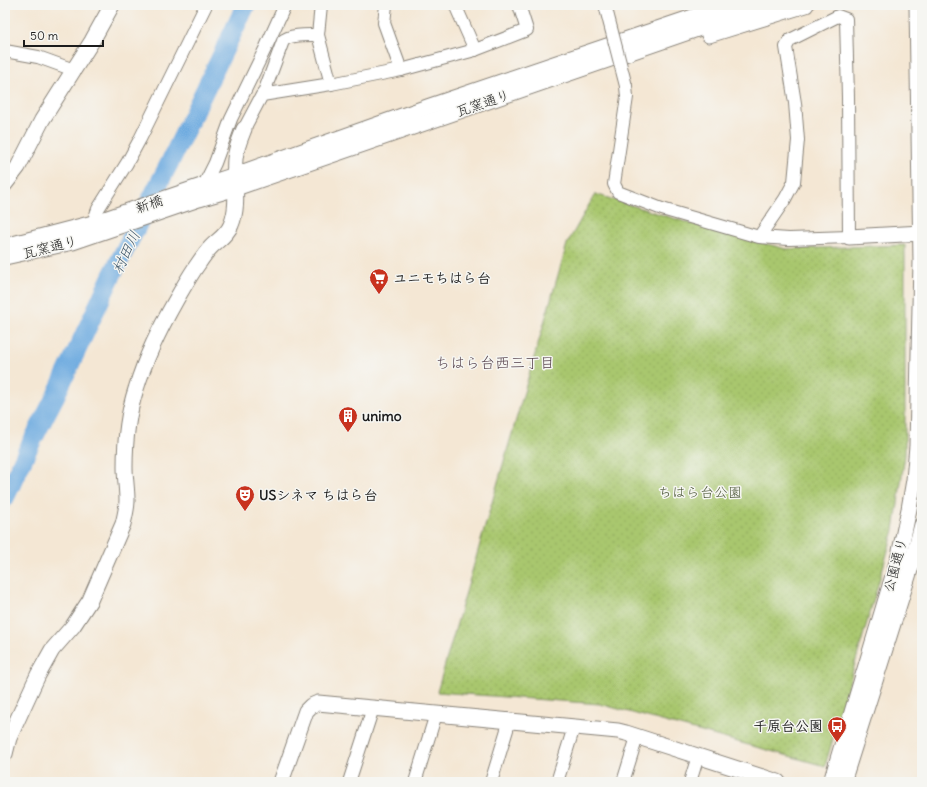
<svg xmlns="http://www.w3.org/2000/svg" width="927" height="787" font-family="Delius,'Klee One',sans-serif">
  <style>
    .park { fill: url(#park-dots); stroke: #627245 }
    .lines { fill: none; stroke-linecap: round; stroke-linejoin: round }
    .river { stroke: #6face0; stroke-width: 19 }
    .minor-casing { stroke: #888278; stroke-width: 14 }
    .tertiary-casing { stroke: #888278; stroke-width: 17 }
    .minor { stroke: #fff; stroke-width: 12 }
    .tertiary { stroke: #fff; stroke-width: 15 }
    .minor-bridge-casing { stroke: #888278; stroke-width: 14; stroke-linecap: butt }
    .minor-bridge { stroke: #fff; stroke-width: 12 }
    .labels { text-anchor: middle; stroke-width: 3; stroke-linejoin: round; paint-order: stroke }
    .street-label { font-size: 14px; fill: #1c1c1c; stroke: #f6f6f2 }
    .poi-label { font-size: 14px; font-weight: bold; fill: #1c1c1c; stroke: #f6f6f2; text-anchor: start }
    .park-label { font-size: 14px; fill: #4d5839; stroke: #f6f6f2 }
    .water-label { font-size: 15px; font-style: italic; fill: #3d566a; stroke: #f6f6f2 }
    .neighbourhood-label { font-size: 15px; fill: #5a4751; stroke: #f6f6f2 }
  </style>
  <defs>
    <pattern id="park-dots" width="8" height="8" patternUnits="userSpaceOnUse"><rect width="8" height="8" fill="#a9c76e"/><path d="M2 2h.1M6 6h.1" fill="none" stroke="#91aa5f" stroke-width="1.8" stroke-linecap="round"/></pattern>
  </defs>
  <rect width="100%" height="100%" fill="#f6f6f2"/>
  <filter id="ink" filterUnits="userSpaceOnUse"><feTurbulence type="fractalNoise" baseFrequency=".025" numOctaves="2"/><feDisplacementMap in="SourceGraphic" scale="8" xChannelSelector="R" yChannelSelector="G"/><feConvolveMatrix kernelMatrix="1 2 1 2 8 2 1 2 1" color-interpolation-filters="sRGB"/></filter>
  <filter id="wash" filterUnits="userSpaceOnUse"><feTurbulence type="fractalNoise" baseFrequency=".012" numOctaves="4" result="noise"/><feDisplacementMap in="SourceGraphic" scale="16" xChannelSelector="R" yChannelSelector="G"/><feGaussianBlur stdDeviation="0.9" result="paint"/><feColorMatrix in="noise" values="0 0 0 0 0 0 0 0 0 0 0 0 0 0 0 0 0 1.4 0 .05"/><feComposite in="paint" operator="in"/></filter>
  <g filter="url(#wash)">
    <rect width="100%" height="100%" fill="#f4e7d4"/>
    <polygon class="park" points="595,194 689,223 786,249 905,245 905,455 894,530 825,766 600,704 437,692 567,244"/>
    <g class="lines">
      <polyline class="river" points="5,498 27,451 55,397 112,275 170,162 246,5"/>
    </g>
  </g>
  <g filter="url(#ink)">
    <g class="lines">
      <g class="minor-casing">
        <g id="minor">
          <polyline points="321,5 318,35 331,84"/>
          <polyline points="386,5 384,23 401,70"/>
          <polyline points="456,5 456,7 475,50"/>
          <polyline points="5,51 38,57 74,70"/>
          <polyline points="626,86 627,97 614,184 618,192 662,209 759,237 789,239 849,237 848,97 846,19 838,16 790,40 786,47 795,103 798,140 794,182 785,199 759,237"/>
          <path d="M263,95L283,41C289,34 309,35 318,35"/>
          <polyline points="244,129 262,95 331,84 401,70 475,50 527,30 519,5"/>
          <polyline points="204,185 215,163 231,119 266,47 285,5"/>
          <polyline points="93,223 98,209 127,163 140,139 206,5"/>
          <polyline points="349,782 373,708"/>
          <polyline points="415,782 436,714"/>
          <polyline points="491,782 510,720"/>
          <polyline points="557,782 574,727"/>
          <polyline points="623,782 637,737"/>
          <polyline points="690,782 698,756"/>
        </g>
      </g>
      <g class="tertiary-casing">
        <g id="tertiary">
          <polyline points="709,35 806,5"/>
          <polyline points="5,184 18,167 42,120 92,41 112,5"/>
          <polyline points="849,237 922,233"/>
          <polyline points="5,246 93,223 204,185 235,175 430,106 728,5"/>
          <polyline points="5,257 73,242 199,199 236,188 767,5"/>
          <path d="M5,754L9,738L38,675L52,650L73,626L90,600L123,524C125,516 127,508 127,500C127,489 125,478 125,467C125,441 128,413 136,389C146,356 159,330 176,300C183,288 190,275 198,264C202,258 206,252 211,247C218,240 227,235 231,225C240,204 233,180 235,159C236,148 240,139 244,129"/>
          <polyline points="281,782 306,711 311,706 318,703 618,731 626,733 778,782"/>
          <polyline points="831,782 899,556 909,509 914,480 917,446 921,261 917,5"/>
          <polyline points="843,782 910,570 922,525"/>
        </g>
      </g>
      <use href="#minor" class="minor"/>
      <use href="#tertiary" class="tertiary"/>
      <g class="minor-bridge-casing">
        <polyline id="minor-bridge" points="605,5 626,86"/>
      </g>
      <use href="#minor-bridge" class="minor-bridge"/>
    </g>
  </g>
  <defs>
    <g id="supermarket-pin" transform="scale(1)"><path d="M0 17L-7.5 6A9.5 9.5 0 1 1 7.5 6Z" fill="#c8321e" stroke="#f6f6f2"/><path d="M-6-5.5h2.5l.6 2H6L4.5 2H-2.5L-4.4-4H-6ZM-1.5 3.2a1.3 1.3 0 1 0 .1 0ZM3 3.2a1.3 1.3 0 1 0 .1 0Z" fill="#fff"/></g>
    <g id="building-pin" transform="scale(1)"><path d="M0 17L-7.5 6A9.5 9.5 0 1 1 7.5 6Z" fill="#c8321e" stroke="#f6f6f2"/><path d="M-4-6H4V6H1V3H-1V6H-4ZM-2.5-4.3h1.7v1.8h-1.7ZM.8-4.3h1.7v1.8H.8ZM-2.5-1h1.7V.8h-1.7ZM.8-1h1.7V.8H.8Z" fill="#fff"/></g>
    <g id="theatre-pin" transform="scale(1)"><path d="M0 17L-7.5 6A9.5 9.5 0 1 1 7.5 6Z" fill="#c8321e" stroke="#f6f6f2"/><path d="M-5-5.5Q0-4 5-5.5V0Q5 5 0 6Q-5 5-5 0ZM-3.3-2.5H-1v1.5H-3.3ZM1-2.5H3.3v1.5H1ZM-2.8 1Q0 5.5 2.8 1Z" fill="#fff"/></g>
    <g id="bus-pin" transform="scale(1)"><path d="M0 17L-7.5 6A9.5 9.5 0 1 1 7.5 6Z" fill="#c8321e" stroke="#f6f6f2"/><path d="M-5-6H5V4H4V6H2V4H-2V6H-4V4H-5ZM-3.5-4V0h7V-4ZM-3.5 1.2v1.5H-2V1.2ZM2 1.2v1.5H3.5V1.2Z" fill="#fff"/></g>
  </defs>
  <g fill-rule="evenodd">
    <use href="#supermarket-pin" x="379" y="278"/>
    <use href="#building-pin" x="348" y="416"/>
    <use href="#theatre-pin" x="245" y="495"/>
    <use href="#bus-pin" x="837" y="726"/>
  </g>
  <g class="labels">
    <g class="street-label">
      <text transform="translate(483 103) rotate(-19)" y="5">瓦窯通り</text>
      <text transform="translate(149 204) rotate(-19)" y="5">新橋</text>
      <text transform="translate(50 247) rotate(-14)" y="5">瓦窯通り</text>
      <text transform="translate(895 565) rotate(-75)" y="5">公園通り</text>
    </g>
    <g class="poi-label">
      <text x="393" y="283">ユニモちはら台</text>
      <text x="362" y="421">unimo</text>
      <text x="259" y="500">USシネマ ちはら台</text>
      <text x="823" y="731" text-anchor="end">千原台公園</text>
    </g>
    <g class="park-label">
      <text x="700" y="497">ちはら台公園</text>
    </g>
    <g class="water-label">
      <text transform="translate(126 252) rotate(-64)" y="5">村田川</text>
    </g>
    <g class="neighbourhood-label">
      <text x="495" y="368">ちはら台西三丁目</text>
    </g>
  </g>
  <rect width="927" height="787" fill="none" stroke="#f6f6f2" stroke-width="20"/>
  <path d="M24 40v6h79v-6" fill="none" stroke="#1c1c1c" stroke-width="2"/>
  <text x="30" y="40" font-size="12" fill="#1c1c1c" stroke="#f6f6f2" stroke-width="3" paint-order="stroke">50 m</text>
</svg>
